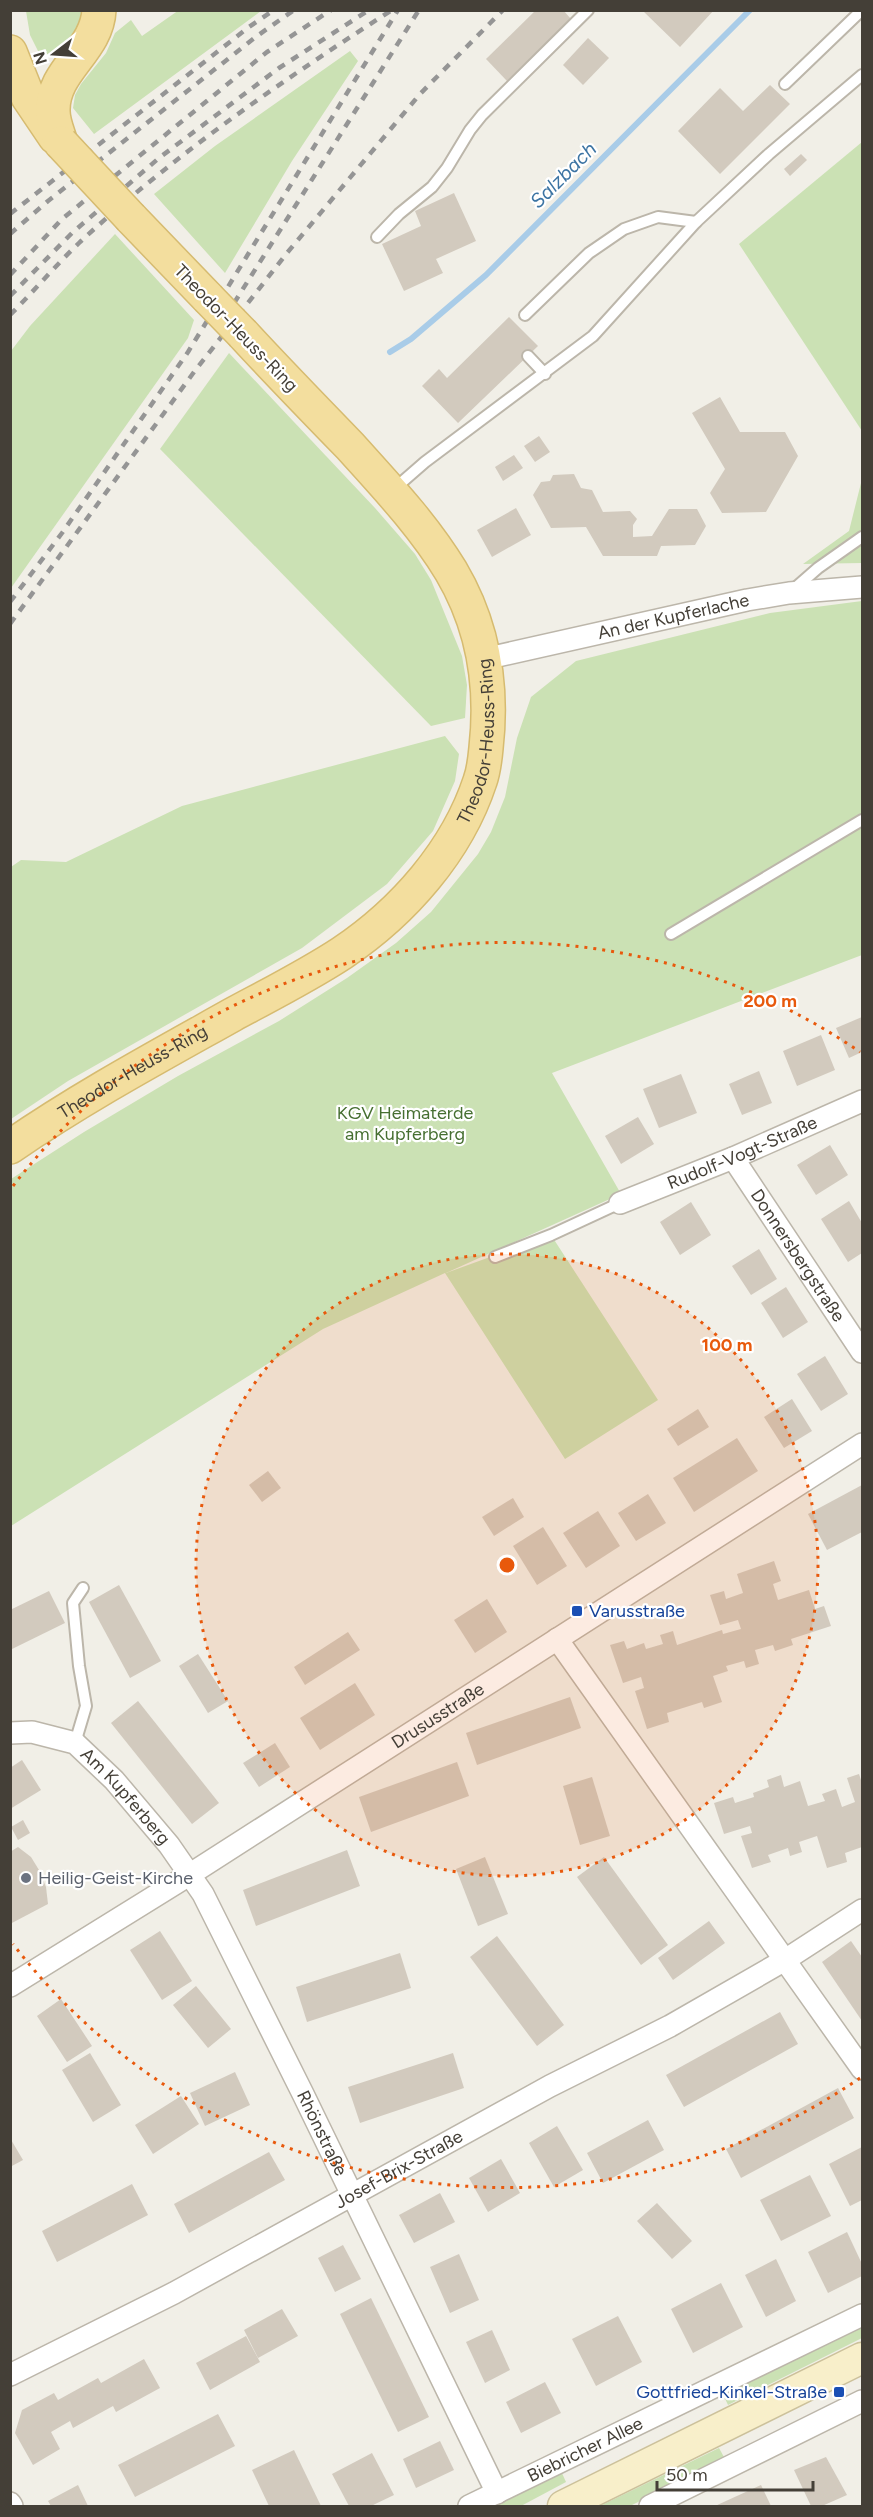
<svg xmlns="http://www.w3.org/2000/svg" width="873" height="2517" font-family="Figtree,sans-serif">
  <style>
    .green { fill: #cbe1b4 }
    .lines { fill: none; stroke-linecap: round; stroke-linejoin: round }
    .stream { stroke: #a9cce8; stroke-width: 6 }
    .building { fill: #d2cabe }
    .lane-casing { stroke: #bcb6aa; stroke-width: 14 }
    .street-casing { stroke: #bcb6aa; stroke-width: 24 }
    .secondary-casing { stroke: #ccc19b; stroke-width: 33 }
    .primary-casing { stroke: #d6bb70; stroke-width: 36 }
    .lane { stroke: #fff; stroke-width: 10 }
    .street { stroke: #fff; stroke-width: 21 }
    .secondary { stroke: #f8efca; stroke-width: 30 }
    .primary { stroke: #f3de9e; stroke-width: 33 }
    .rail { stroke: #959595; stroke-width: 4.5; stroke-dasharray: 8 8; stroke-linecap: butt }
    .primary-bridge-casing { stroke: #d6bb70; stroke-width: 36; stroke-linecap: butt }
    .primary-bridge { stroke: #f3de9e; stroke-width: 33 }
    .ring { fill: none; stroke: #e8590c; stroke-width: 3; stroke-dasharray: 3 6 }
    .transit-dot { fill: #1a4fb4; stroke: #fff; stroke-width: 2 }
    .worship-dot { fill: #6b7280; stroke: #fff; stroke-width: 2 }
    .labels { text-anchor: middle; stroke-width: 4.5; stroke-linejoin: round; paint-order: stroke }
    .street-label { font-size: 18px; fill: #443f37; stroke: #fff }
    .park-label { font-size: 18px; fill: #466f31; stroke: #fff }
    .transit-label { font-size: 18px; fill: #164399; stroke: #fff; text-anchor: start }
    .worship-label { font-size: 18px; fill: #5b616d; stroke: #fff; text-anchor: start }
    .water-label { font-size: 20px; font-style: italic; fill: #3c74a3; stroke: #fff }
    .centre { fill: #e8590c; stroke: #fff; stroke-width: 3 }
    .ring-label { font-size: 18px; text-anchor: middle; font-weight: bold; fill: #e8590c; stroke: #fff; stroke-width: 4.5; stroke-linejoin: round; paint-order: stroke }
  </style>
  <rect width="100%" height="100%" fill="#f1efe7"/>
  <g class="green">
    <polygon points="179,10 261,11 94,134 73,108 75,95 81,84 106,53 115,33 131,20 142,36"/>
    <path d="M26,11H92C77,36 73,56 40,55L30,35Z"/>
    <polygon points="350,51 358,61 292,161 225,273 154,194 215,146"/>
    <polygon points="862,142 862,431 739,244"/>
    <polygon points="115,234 194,320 188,338 11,588 11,351 30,326"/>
    <polygon points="229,353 375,508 415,554 431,580 462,656 467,685 465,718 431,726 160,449"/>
    <polygon points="862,479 862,563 803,564 849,531"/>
    <polygon points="862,601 862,955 552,1073 621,1194 446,1273 551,1235 658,1400 565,1459 445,1273 323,1329 11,1526 11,1179 84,1132 178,1076 279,1021 347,978 396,943 431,912 478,854 491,832 505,797 517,738 531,697 576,661 770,613"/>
    <polygon points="445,736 459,754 455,781 433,831 387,884 302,948 68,1081 11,1119 11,867 21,860 66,862 182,806"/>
    <polygon points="862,2322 862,2338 728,2405 722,2392"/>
    <polygon points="719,2448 725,2459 630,2506 600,2506"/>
    <polygon points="561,2471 566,2482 521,2506 488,2506"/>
  </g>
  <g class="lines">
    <polyline class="stream" points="390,352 411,339 486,275 750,10"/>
  </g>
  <g class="building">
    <polygon points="536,10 563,10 571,19 507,81 486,59"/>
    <polygon points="642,10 714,10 680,47"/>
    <polygon points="588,38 609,58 583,85 563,65"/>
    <polygon points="770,85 790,104 720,174 678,131 720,88 743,111"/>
    <polygon points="801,154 807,160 790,176 784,169"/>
    <polygon points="454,193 476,241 436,259 443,273 404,291 382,244 421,226 415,211"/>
    <polygon points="509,317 538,346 458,423 422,386 439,369 447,378"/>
    <polygon points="720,397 740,432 785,432 798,456 766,512 722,513 710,493 725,469 692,413"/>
    <polygon points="539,436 550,452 535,462 524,446"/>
    <polygon points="514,455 523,468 503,481 495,467"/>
    <polygon points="574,474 581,488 592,490 603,512 630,511 637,519 633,525 633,537 652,536 669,509 697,509 706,526 695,545 661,546 657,556 603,556 586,527 551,528 533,495 541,482 550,481 553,475"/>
    <polygon points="516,508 531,535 492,557 477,530"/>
    <polygon points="862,1017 862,1052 849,1058 836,1028"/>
    <polygon points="821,1035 835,1070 797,1086 783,1051"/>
    <polygon points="759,1071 772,1103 742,1115 729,1084"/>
    <polygon points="681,1074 697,1113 659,1128 643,1089"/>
    <polygon points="638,1117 654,1144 621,1164 605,1136"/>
    <polygon points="830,1145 848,1175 816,1195 797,1165"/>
    <polygon points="849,1201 862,1223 862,1253 848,1262 821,1219"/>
    <polygon points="691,1202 711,1235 680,1255 660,1222"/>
    <polygon points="759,1249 777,1279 751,1295 732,1266"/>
    <polygon points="786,1287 808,1322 783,1338 761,1303"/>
    <polygon points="825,1356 848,1394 821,1411 797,1374"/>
    <polygon points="792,1399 812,1431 784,1448 764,1417"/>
    <polygon points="698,1409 709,1427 678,1446 667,1429"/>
    <polygon points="737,1438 758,1471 694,1512 673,1478"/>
    <polygon points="268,1471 281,1488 262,1502 249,1485"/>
    <polygon points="862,1485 862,1532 827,1550 808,1514"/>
    <polygon points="648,1494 666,1523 636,1541 618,1513"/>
    <polygon points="513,1498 524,1517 494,1536 482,1517"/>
    <polygon points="598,1511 620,1546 586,1568 563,1533"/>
    <polygon points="543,1527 567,1566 537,1585 513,1546"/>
    <polygon points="774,1561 781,1581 773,1584 778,1600 809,1590 815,1609 824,1606 831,1626 791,1639 793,1645 775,1651 773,1645 755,1650 759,1664 746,1668 744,1661 726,1666 728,1671 713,1676 722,1702 704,1708 702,1702 667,1713 669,1722 647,1729 635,1691 644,1688 641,1677 623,1683 610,1645 624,1641 627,1649 644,1643 646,1649 663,1644 660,1635 673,1631 677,1645 722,1630 723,1634 741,1629 738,1620 720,1625 710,1595 724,1591 726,1599 743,1593 737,1574"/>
    <polygon points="119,1585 161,1661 130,1678 89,1602"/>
    <polygon points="49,1591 65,1623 10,1650 10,1610"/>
    <polygon points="487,1599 507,1632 475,1653 454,1620"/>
    <polygon points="348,1632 360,1650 305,1685 294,1667"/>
    <polygon points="198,1654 228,1701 208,1713 179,1666"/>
    <polygon points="355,1683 375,1715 320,1750 300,1718"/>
    <polygon points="570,1697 581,1728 477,1765 466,1733"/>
    <polygon points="138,1701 219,1803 192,1824 111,1723"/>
    <polygon points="275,1743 290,1767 259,1787 243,1763"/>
    <polygon points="22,1760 41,1790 10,1809 10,1768"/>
    <polygon points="457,1762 469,1796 371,1832 359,1797"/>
    <polygon points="859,1774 862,1783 862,1847 845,1853 847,1862 827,1868 817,1836 799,1842 802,1852 790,1856 788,1848 768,1855 771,1862 752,1868 741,1836 752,1833 750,1826 724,1834 714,1803 733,1797 735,1803 754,1797 753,1793 769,1787 767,1780 781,1775 784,1787 800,1781 808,1806 825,1801 822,1794 836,1789 842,1807 855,1802 847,1778"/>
    <polygon points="592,1777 610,1836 580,1845 563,1786"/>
    <polygon points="23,1820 30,1833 18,1840 11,1827"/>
    <polygon points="18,1847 31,1857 39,1870 46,1887 48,1904 10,1924 10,1852"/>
    <polygon points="347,1850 360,1886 256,1926 243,1890"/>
    <polygon points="485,1857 508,1914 478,1926 456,1869"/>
    <polygon points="604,1857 668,1945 641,1965 577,1877"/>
    <polygon points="709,1921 725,1943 673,1980 658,1958"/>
    <polygon points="160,1931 192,1981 162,2000 130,1950"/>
    <polygon points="497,1936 564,2025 537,2046 470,1957"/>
    <polygon points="851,1941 862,1957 862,2021 822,1962"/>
    <polygon points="400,1953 411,1988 307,2022 296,1987"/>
    <polygon points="196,1986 231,2029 208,2048 173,2005"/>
    <polygon points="61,1999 92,2046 67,2062 37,2016"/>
    <polygon points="780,2012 798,2044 684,2107 666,2075"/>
    <polygon points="90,2053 121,2105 93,2122 62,2070"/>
    <polygon points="453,2053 464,2088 360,2123 348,2087"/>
    <polygon points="235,2072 250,2105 205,2126 190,2093"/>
    <polygon points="838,2088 854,2118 741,2178 726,2149"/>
    <polygon points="181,2096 199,2124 153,2154 135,2125"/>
    <polygon points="648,2120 664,2150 603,2183 587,2153"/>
    <polygon points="557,2126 583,2170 554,2187 529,2143"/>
    <polygon points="10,2138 23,2160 10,2167"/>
    <polygon points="862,2147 862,2200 850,2206 829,2164"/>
    <polygon points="269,2152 285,2180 189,2233 174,2204"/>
    <polygon points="501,2159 520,2193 488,2212 469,2178"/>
    <polygon points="810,2175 831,2216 781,2241 760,2200"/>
    <polygon points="132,2184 148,2215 57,2262 42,2231"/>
    <polygon points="440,2193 455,2222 414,2243 399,2215"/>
    <polygon points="657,2203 692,2241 672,2259 637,2221"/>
    <polygon points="847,2232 862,2264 862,2276 828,2293 808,2252"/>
    <polygon points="343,2245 361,2279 335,2292 318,2258"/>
    <polygon points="459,2254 479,2300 450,2313 430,2267"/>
    <polygon points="776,2259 796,2301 766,2317 745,2275"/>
    <polygon points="721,2283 743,2327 693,2353 671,2309"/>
    <polygon points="371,2298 429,2417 398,2432 340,2314"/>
    <polygon points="282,2309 298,2336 258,2358 244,2330"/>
    <polygon points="618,2316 642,2362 596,2386 572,2339"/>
    <polygon points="492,2330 510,2370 485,2383 466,2342"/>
    <polygon points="246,2336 260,2362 210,2390 196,2363"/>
    <polygon points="144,2359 160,2388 116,2412 113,2406 73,2428 70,2421 51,2432 60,2449 33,2465 15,2433 22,2410 54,2393 58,2400 98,2378 101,2383"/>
    <polygon points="545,2382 561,2413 521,2433 506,2402"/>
    <polygon points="218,2414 235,2446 135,2497 118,2465"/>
    <polygon points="440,2441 454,2470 416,2488 403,2459"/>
    <polygon points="294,2450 321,2506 269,2506 252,2470"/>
    <polygon points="372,2453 394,2495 371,2506 349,2506 332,2474"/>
    <polygon points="826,2457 847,2495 822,2506 811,2506 794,2470"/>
    <polygon points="78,2485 88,2506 51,2506 48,2501"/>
    <polygon points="761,2485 771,2506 715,2506"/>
  </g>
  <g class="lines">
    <g class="lane-casing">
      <g id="lane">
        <polyline points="785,84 862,10"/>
        <polyline points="377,237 399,214 432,187 447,168 470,130 482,115 588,10"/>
        <polyline points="525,315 589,253 624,229 658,217 696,222"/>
        <polyline points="528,356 545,374"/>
        <polyline points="394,489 425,462 593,336 696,222 769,154 862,75"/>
        <polyline points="794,589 818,568 862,537"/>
        <polyline points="671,934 862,820"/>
        <polyline points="495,1257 551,1235 620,1203"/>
        <polyline points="75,1743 86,1706 79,1666 73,1603 83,1588"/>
      </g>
    </g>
    <g class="street-casing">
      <g id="street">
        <path id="s1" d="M484,659L747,600L789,593L862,587"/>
        <path id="s2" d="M733,1158L862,1352"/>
        <path id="s3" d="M620,1203L733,1158L862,1101"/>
        <polyline points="557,1639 862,2069"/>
        <path id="s4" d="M10,1733L32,1732L75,1743L114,1780L169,1845L203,1894L303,2094L497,2493"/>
        <path id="s5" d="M10,1986L189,1875L862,1444"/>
        <path id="s6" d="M10,2375L174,2293L550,2086L670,2026L785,1960L862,1910"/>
        <polyline points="10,2503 12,2506"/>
        <path id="s7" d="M469,2506L862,2315"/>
        <polyline points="650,2506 862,2401"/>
      </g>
    </g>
    <g class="secondary-casing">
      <polyline id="secondary" points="563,2506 862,2358"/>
    </g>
    <g class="primary-casing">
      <g id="primary">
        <polyline points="10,52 28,97 55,137"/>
        <path d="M61,143C58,133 53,122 53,111C52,70 97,51 99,10"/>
        <polyline points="131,218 208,298"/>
        <path id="s8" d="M10,1147C81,1098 157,1057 232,1015C269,995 307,976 342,953C403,912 457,851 480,781C484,770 485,759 486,748C493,686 483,625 451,571C423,525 386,486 350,446C314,409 278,372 243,334"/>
      </g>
    </g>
    <use href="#lane" class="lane"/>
    <use href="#street" class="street"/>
    <use href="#secondary" class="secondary"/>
    <use href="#primary" class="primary"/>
    <g class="rail">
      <polyline points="10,214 249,27 274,10"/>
      <polyline points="10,234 48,201 257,36 294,10"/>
      <polyline points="10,275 62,219 267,52 331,10"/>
      <polyline points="10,296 72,233 159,158 279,68 369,10"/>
      <path d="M10,315C34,291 56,265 80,242C175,154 283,80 392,10"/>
      <polyline points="217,330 419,10"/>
      <polyline points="10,602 62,533 188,352 398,10"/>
      <polyline points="10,624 194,372 287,253 420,94 503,10"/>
    </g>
    <g class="primary-bridge-casing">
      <g id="primary-bridge">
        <polyline points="61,143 131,218"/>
        <polyline points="208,298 243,334"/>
      </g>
    </g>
    <use href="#primary-bridge" class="primary-bridge"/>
  </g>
  <circle cx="507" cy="1565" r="311" fill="#e8590c" fill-opacity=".12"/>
  <g class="ring">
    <circle cx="507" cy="1565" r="311"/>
    <path d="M860 2078A623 623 0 0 1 13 1944M13 1186A623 623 0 0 1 860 1052"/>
  </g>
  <g class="transit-dot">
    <rect x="571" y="1605" width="12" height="12" rx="3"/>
    <rect x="833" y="2386" width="12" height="12" rx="3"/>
  </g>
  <circle class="worship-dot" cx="26" cy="1878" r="6"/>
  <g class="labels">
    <g class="street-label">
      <text transform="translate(236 328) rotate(46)" y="6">Theodor-Heuss-Ring</text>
      <text dy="6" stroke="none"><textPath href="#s1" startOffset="194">An der Kupferlache</textPath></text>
      <text dy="6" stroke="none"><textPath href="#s8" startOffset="648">Theodor-Heuss-Ring</textPath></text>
      <text dy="6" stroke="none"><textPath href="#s8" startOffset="144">Theodor-Heuss-Ring</textPath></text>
      <text dy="6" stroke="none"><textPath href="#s3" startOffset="132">Rudolf-Vogt-Straße</textPath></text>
      <text dy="6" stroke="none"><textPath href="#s2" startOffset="117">Donnersbergstraße</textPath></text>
      <text dy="6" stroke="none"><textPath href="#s5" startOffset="506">Drususstraße</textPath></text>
      <text dy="6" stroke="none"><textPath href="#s4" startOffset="140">Am Kupferberg</textPath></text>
      <text dy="6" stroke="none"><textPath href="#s4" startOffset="532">Rhönstraße</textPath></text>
      <text dy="6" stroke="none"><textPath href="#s6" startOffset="440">Josef-Brix-Straße</textPath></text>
      <text dy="6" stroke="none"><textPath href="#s7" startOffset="129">Biebricher Allee</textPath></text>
    </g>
    <g class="park-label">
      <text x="405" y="1119">KGV Heimaterde<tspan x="405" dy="21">am Kupferberg</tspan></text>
    </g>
    <g class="transit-label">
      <text x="589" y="1617">Varusstraße</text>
      <text x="827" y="2398" text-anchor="end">Gottfried-Kinkel-Straße</text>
    </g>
    <g class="worship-label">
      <text x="38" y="1884">Heilig-Geist-Kirche</text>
    </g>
    <g class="water-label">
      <text transform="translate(563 175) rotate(-45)" y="7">Salzbach</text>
    </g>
  </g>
  <circle cx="507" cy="1565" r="9" class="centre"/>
  <g class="ring-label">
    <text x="770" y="1007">200 m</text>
    <text x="727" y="1351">100 m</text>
  </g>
  <rect width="873" height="2517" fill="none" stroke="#443f37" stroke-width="24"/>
  <g transform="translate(54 54) rotate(253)" stroke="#ffffff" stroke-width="4.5" paint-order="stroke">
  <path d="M0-4.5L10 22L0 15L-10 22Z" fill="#443f37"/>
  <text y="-9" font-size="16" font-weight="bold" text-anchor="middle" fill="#443f37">N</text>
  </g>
  <path d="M657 2481v9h156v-9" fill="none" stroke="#443f37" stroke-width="3"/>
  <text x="666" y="2481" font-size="18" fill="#443f37" stroke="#ffffff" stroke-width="4.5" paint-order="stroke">50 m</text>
</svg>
